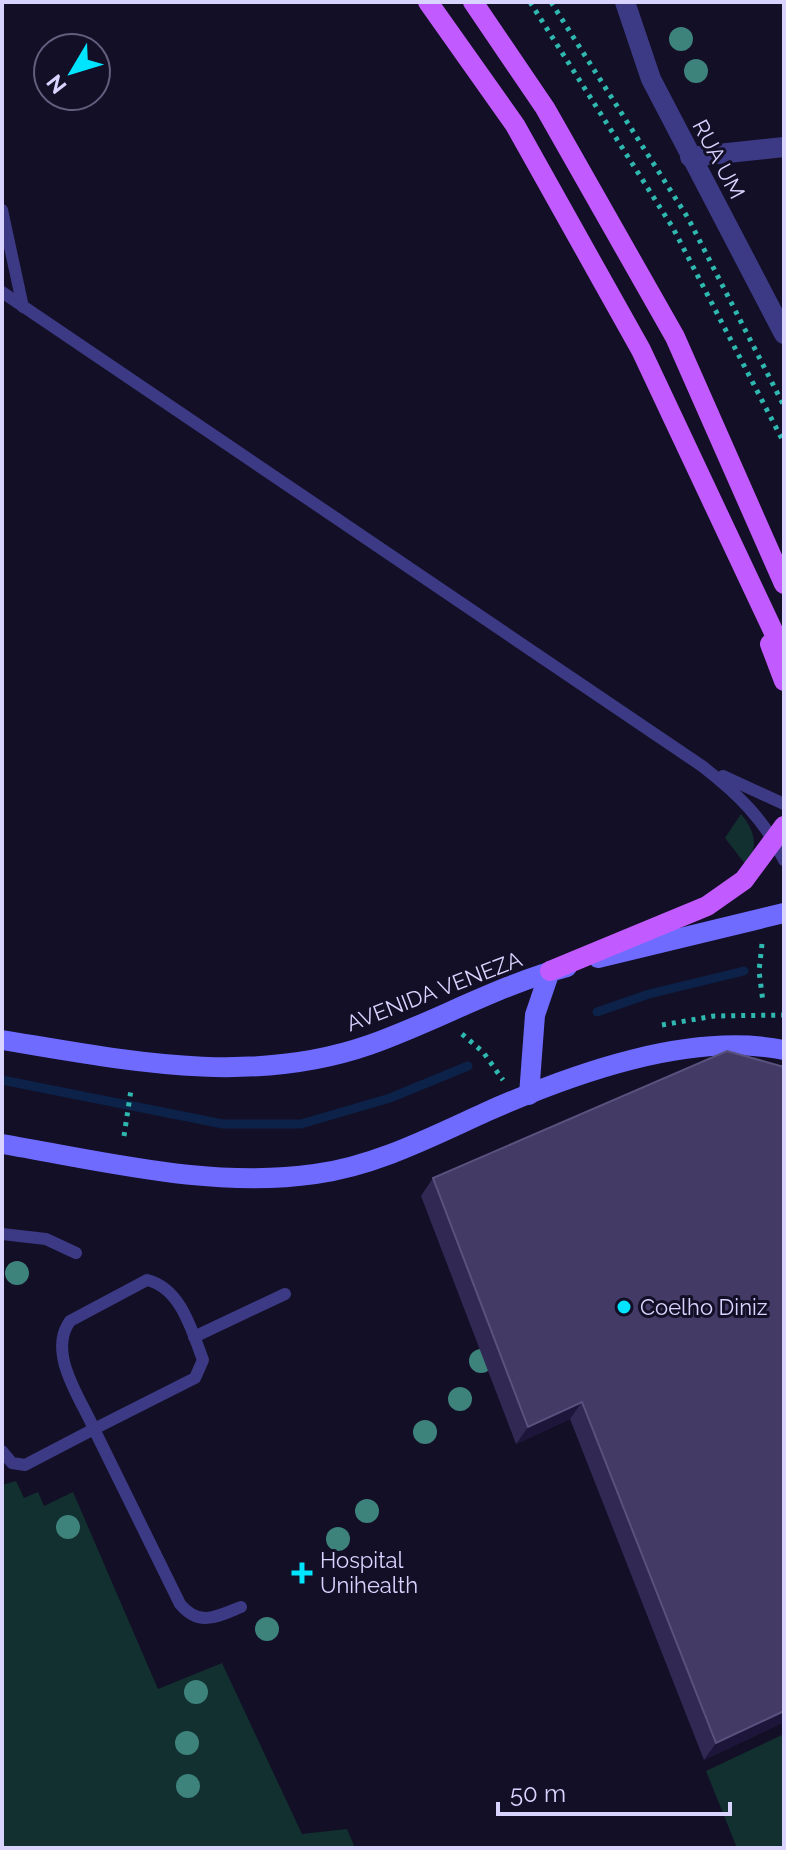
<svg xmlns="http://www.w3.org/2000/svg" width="786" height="1850" font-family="Raleway,sans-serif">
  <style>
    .green { fill: #12302f }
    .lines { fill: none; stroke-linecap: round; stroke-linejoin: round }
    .stream { stroke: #0c2248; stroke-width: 9 }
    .path { stroke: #2fb8b0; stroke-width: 5; stroke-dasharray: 4 6; stroke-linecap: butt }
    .service { stroke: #3d3a85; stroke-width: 12 }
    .minor { stroke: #3d3a85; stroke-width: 20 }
    .secondary { stroke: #6f6bff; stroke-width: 20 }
    .primary { stroke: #c25bff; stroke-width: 20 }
    .tree { fill: #3d827b }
    .wall { fill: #312854 }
    .shaded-wall { fill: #1d163a }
    .building { fill: #433a66; stroke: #5a527e; stroke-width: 2 }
    .poi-dot { fill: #00e5ff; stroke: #130f26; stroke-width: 3 }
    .labels { text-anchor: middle; stroke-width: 6; stroke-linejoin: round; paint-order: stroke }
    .street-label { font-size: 22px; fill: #d9d4ff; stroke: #130f26 }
    .poi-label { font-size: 22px; fill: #d9d4ff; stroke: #130f26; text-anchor: start }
  </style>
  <rect width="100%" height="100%" fill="#130f26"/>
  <g class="green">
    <path d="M741,814C755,831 759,847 746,865L725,838Z"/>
    <polygon points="16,1481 24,1498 38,1492 44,1506 73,1492 158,1689 222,1663 302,1834 347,1829 355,1848 2,1848 2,1485"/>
    <polygon points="784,1734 784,1848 737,1848 706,1771"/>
  </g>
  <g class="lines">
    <g class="stream">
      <polyline points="597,1012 649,994 744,971"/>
      <polyline points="2,1080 223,1124 301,1124 390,1098 468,1066"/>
    </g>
    <g class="path">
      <polyline points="530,2 673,228 784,443"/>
      <polyline points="551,2 688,218 784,406"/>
      <polyline points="762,944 759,971 763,1002"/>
      <polyline points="662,1025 714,1016 784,1015"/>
      <polyline points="462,1034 483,1052 503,1080"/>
      <polyline points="124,1136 131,1090"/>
    </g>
    <g class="service">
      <polyline points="2,210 23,307"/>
      <path d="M2,292L702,766C738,794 764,819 784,860"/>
      <polyline points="723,776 784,804"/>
      <polyline points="2,1234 46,1239 76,1253"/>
      <path d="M147,1280C181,1288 192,1331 203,1360L195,1378L94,1429C80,1397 47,1353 70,1321Z"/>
      <polyline points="194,1337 285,1294"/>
      <path d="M2,1451L12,1463L25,1465L94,1429L180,1604C199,1627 216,1617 241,1607"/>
    </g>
    <g class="minor">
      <polyline points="625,2 651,79 784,334"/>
      <polyline points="690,157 784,147"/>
    </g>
    <g class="secondary">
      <polyline points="598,958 784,913"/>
      <path d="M2,1040C124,1060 248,1087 369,1045C435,1022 498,985 567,967"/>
      <polyline points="529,1095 535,1015 550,971"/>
      <path d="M2,1144C103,1161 212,1189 315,1174C375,1166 431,1137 486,1112C572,1074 690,1031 784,1050"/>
    </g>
    <g class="primary">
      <polyline points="428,2 515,125 641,350 784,654"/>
      <polyline points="473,2 545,108 675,337 784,584"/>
      <polyline points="770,644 784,681"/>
      <polyline points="550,971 707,906 744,880 784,826"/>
    </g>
  </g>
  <g class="tree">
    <circle cx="681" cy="39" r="12"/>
    <circle cx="696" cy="71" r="12"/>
    <circle cx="17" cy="1273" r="12"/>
    <circle cx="481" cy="1361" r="12"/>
    <circle cx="460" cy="1399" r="12"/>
    <circle cx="425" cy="1432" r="12"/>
    <circle cx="367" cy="1511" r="12"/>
    <circle cx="68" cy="1527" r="12"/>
    <circle cx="338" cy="1539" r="12"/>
    <circle cx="267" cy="1629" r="12"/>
    <circle cx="196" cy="1692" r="12"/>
    <circle cx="187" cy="1743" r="12"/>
    <circle cx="188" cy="1786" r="12"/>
  </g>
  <polygon class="wall" points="784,1067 784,1722 704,1760 570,1419 516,1444 421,1196 433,1178"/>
  <g class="shaded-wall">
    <polygon points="582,1402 570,1419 516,1444 528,1427"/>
    <polygon points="784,1711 784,1722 704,1760 716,1743"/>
  </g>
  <polygon class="building" points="727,1051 784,1067 784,1711 716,1743 582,1402 528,1427 433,1178"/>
  <g class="poi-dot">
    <circle cx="624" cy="1307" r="8"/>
    <path d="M298 1561h8v8h8v8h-8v8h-8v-8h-8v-8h8z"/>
  </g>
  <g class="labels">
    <g class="street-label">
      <text transform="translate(719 159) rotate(62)" y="8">RUA UM</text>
      <text transform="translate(434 991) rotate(-21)" y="8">AVENIDA VENEZA</text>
    </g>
    <g class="poi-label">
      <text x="640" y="1315">Coelho Diniz</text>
      <text x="320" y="1568">Hospital<tspan x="320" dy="25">Unihealth</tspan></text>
    </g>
  </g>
  <rect width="786" height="1850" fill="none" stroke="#d9d4ff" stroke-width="8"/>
  <g transform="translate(72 72) rotate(232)"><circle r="38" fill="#130f26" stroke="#625e7d" stroke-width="2"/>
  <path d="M0-6L14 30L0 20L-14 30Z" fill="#00e5ff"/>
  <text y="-12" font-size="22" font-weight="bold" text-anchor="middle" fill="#d9d4ff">N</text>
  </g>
  <path d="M498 1802v12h232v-12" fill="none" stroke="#d9d4ff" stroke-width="4"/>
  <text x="510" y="1802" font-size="24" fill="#d9d4ff" stroke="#130f26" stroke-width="6" paint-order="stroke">50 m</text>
</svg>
